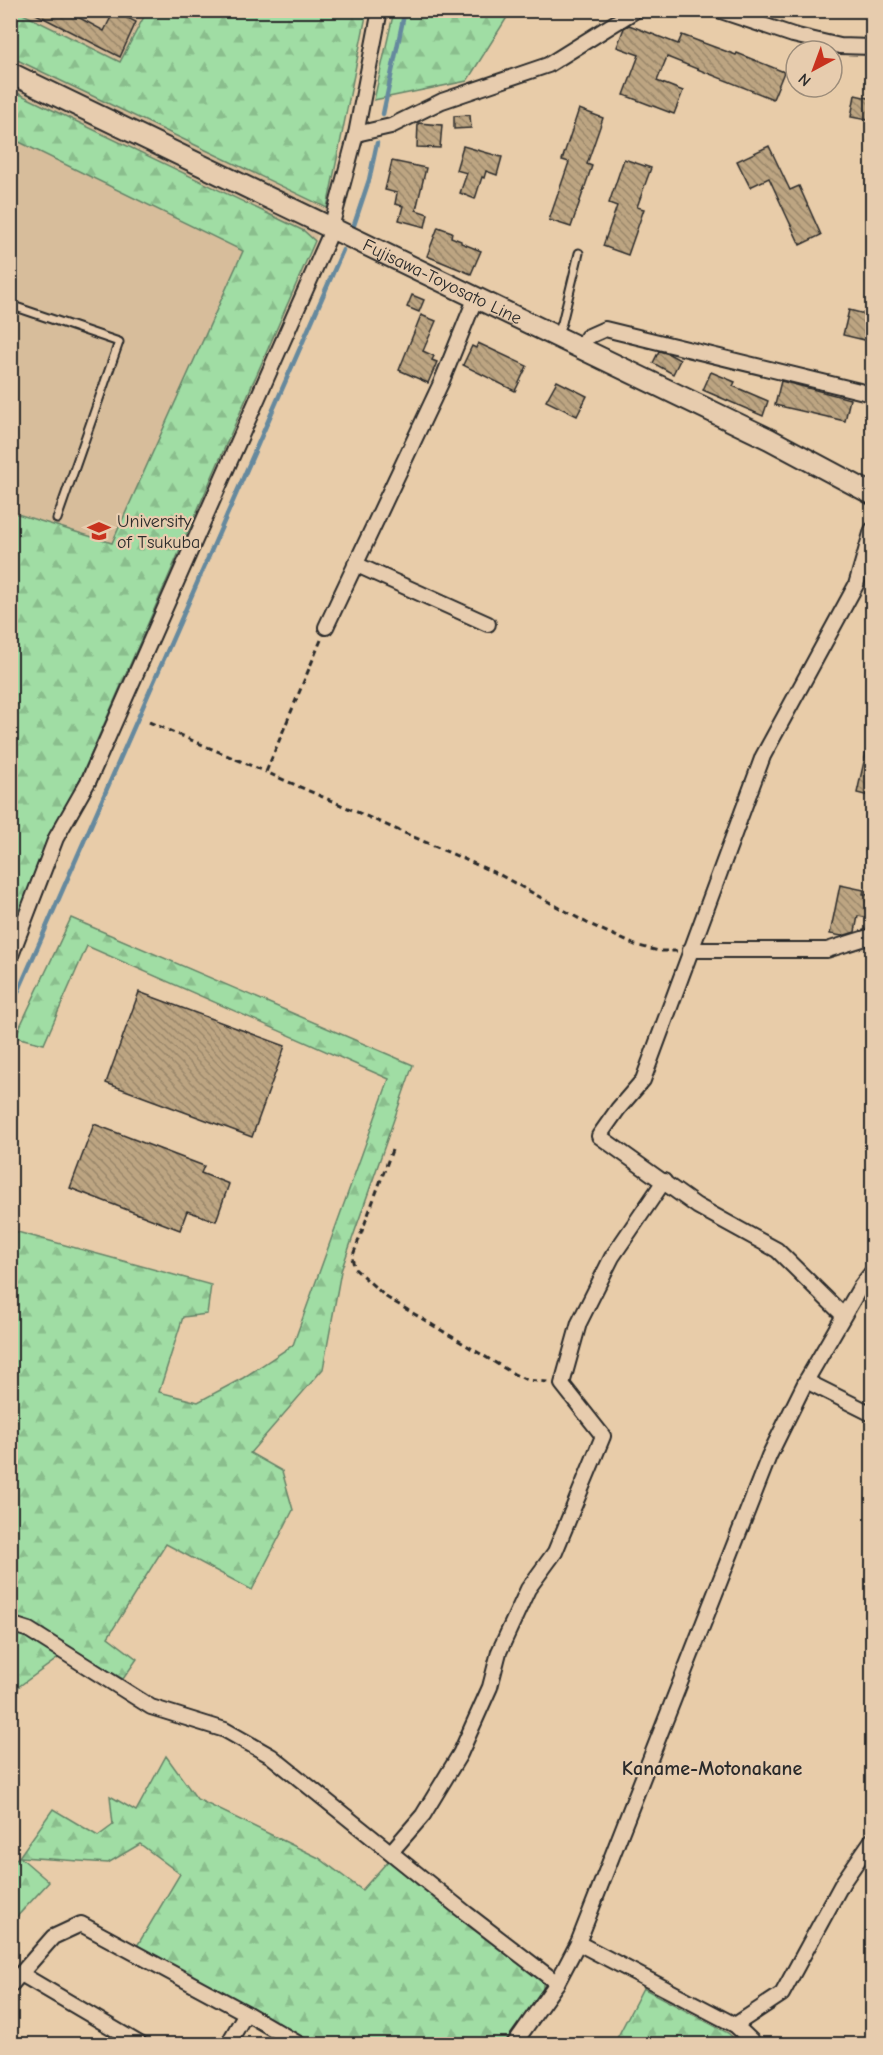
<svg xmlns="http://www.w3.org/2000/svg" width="883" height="2055" font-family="'Comic Neue',sans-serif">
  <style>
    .built { fill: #d7bd9b }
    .forest { fill: url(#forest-firs); stroke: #668468; stroke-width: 1.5 }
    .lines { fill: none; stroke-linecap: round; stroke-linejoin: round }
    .stream { stroke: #65899e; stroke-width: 4.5 }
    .building { fill: url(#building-back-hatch); stroke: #2b2b2b; stroke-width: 1.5 }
    .lane-casing { stroke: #2b2b2b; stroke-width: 11 }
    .street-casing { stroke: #2b2b2b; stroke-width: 18 }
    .secondary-casing { stroke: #2b2b2b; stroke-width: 24 }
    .path { stroke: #2b2b2b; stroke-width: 3; stroke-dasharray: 6 4.5; stroke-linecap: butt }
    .lane { stroke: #e7ccae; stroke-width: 7 }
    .street { stroke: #e7ccae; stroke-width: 14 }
    .secondary { stroke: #e7ccae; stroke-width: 20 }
    .labels { text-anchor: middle; stroke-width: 4.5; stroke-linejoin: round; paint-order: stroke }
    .street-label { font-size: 18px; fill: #2b2b2b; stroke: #e7ccae }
    .poi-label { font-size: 18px; fill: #2b2b2b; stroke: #e7ccae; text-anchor: start }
    .neighbourhood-label { font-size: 20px; font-weight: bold; fill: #2b2b2b; stroke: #e7ccae }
  </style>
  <defs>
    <pattern id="forest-firs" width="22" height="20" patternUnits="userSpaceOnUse" patternTransform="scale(1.5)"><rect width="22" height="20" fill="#a0dda4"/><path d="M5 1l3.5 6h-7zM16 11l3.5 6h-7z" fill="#8abe8d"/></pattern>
    <pattern id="building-back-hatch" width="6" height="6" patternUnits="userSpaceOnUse" patternTransform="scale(1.5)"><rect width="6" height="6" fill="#bda582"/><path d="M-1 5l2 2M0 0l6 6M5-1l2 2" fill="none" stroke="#9a876b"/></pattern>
  </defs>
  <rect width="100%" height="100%" fill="#e8cca9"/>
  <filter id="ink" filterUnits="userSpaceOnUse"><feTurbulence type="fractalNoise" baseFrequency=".0167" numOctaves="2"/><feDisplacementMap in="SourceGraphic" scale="12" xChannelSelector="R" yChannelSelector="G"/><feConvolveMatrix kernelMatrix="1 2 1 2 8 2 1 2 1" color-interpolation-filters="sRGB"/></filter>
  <g filter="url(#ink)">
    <polygon class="built" points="11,11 367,11 327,208 315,241 81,777 45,845 11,936"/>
    <g class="forest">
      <polygon points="10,11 17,11 120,62 147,11 367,11 327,208 11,57"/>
      <polygon points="394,11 394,10 511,11 467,81 374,100"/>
      <polygon points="11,90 304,231 315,241 81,777 45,845 11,936 11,512 112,543 243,251 11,138"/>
      <polygon points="71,918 413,1065 341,1271 323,1369 250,1453 282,1471 293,1510 252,1590 166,1544 108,1637 137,1659 123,1679 71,1649 11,1692 11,1606 18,1572 10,1570 10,1230 211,1285 207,1314 183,1317 159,1392 198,1402 243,1378 293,1345 389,1079 87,946 44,1044 15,1037"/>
      <polygon points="166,1756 197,1799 319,1858 362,1890 390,1859 543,1981 543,1991 506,2044 310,2044 137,1946 180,1874 140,1844 108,1863 20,1857 49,1882 11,1923 10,1863 19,1857 53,1809 98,1836 113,1825 110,1796 136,1811"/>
      <polygon points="643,1988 728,2033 740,2044 614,2044"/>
    </g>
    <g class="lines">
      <g class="stream">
        <polyline points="383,114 405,10"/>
        <polyline points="354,225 369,180 377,143"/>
        <polyline points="10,1010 343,250"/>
      </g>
    </g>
    <g class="building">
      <polygon points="28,10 65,10 104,31 114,11 136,22 120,57"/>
      <polygon points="629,25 678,44 682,35 736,55 737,53 784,72 773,99 667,57 657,81 683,91 674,114 624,95 639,55 617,47 624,28"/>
      <polygon points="855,95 873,99 873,121 851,117"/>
      <polygon points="579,109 603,118 587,164 592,166 571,227 549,220 569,162 562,160"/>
      <polygon points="470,115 471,128 454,129 454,116"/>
      <polygon points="418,123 442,125 440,148 417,147"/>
      <polygon points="463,146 502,157 497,175 486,171 484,178 482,177 475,199 460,193 467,173 456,170"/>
      <polygon points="769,146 790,190 799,186 821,235 800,245 769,178 750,187 737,161"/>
      <polygon points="624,159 651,168 637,207 644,209 628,255 603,246 617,206 609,203"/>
      <polygon points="392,161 426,168 416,210 428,214 425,227 399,220 403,206 395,204 397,193 385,190"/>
      <polygon points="438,227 452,232 451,237 461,241 461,243 481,251 471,274 427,256"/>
      <polygon points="412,295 424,300 419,312 407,307"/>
      <polygon points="849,310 873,316 873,342 843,335"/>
      <polygon points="421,315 436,321 423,351 434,356 432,360 437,362 428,383 399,370"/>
      <polygon points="478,343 527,366 515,391 463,365 472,346 476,348"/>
      <polygon points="659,351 669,354 680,360 673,374 653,363"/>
      <polygon points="711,372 735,382 733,386 768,401 763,416 703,390"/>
      <polygon points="557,381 587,396 577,416 546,401"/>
      <polygon points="781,381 850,399 845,421 775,405"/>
      <polygon points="867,748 873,749 873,797 857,793"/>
      <polygon points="840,885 864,890 863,894 873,896 873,919 858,916 855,932 842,936 830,934"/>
      <polygon points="139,992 285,1046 252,1137 106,1083"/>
      <polygon points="94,1124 204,1166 201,1173 229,1184 216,1221 187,1211 180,1230 70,1188"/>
    </g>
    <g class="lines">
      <g class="lane-casing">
        <g id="lane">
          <polyline points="10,305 119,342 57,519"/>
          <polyline points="557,335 562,323 579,253"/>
        </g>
      </g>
      <g class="street-casing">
        <g id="street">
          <polyline points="718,10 793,35 840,46 872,47"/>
          <polyline points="356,134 391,126 442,101 548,65 636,10"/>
          <polyline points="582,349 587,337 605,329 872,394"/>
          <polyline points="355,564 488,624"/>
          <polyline points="326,627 441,383 476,297"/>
          <polyline points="690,950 827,950 872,936"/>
          <polyline points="10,958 56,838 89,780 328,239 356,134 380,10"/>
          <polyline points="843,1315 777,1250 697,1206 599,1136 618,1109 643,1080 763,756 856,585 872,530"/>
          <polyline points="806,1381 872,1414"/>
          <polyline points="10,1624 29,1630 151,1707 225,1730 271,1756 467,1914 557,1983"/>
          <polyline points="391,1852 423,1815 460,1754 490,1687 499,1652 528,1589 555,1552 603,1436 562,1384 579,1323 612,1257 664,1181"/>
          <polyline points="578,1943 735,2025 755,2044"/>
          <polyline points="21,1974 140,2044"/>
          <polyline points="10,1986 53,1937 81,1924 246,2013 299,2044"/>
          <polyline points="735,2025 782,1994 843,1882 872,1840"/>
          <polyline points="228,2044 246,2013"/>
          <polyline points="514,2044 557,1983 578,1943 769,1456 806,1381 861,1286 872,1272"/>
        </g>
      </g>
      <g class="secondary-casing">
        <g id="secondary">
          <path id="s1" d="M10,73L769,439L872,494"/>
        </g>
      </g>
      <g class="path">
        <polyline points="321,640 266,772 500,875 587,923 635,945 659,951 677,951"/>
        <polyline points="149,722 266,772"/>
        <polyline points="392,1150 352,1258 355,1269 386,1297 514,1374 527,1380 548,1382"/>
      </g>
      <use href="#lane" class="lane"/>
      <use href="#street" class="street"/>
      <use href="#secondary" class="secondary"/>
    </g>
  </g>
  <defs>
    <g id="university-bare" transform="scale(1.8)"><path d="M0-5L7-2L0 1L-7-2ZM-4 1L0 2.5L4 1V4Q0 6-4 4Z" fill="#c8321e" stroke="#e7ccae" stroke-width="2.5" paint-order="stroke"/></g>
  </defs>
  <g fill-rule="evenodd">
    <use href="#university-bare" x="99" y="531"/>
  </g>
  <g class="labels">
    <g class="street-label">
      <text dy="6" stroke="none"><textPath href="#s1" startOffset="480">Fujisawa-Toyosato Line</textPath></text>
    </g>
    <g class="poi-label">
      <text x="117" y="527">University<tspan x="117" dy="21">of Tsukuba</tspan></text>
    </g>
    <g class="neighbourhood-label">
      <text x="712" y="1775">Kaname-Motonakane</text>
    </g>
  </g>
  <rect width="883" height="2055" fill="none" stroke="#e7ccae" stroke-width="36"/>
  <rect x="18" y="18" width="847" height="2019" fill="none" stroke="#2b2b2b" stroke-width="2" filter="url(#ink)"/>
  <g transform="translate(814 69) rotate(221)"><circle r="28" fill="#e7ccae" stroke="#9c8c7a" stroke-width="1.5"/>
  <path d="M0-4.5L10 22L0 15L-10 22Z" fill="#c8321e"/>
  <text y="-9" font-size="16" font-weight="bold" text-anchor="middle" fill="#2b2b2b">N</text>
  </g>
</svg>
